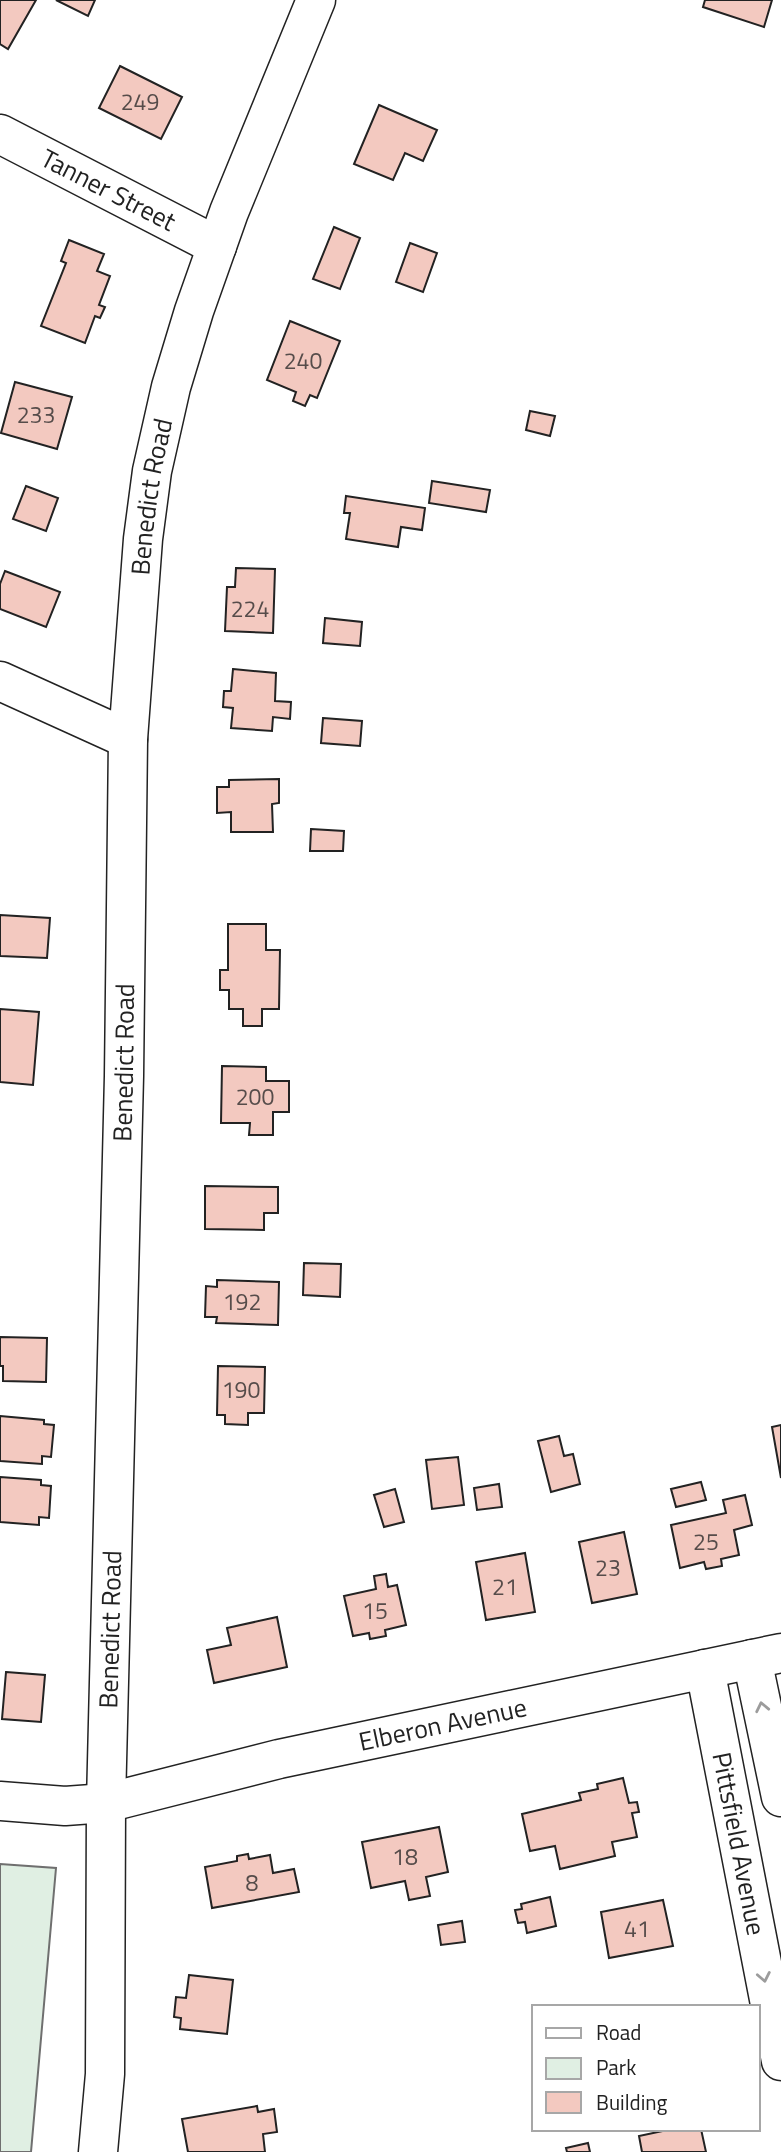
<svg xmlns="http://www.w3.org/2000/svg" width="781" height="2152" font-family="'Titillium Web',sans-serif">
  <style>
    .green { fill: #e0efe3; stroke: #6f6f6f; stroke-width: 2 }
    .building { fill: #f3c9c0; stroke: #222; stroke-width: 2 }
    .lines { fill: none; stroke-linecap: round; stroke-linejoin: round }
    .minor-casing { stroke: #222; stroke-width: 41 }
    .minor { stroke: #fff; stroke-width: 38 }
    .oneway { stroke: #9c9c9c }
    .labels { text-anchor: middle; stroke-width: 5; stroke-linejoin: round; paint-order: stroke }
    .number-label { font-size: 23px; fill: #564c4a }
    .street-label { font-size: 26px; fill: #222; stroke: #fff }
  </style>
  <rect width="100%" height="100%" fill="#fff"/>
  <polygon class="green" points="0,1864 56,1868 31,2152 0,2152"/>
  <g class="building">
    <polygon points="0,0 36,0 8,49 0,44"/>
    <polygon points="56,0 95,0 88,16"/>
    <polygon points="705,0 772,0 764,27 703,7"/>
    <polygon points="120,66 182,97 161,139 99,108"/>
    <polygon points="379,105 437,130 423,161 405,153 393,180 354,164"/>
    <polygon points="334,227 360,238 340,289 313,279"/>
    <polygon points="69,240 104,254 97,271 110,276 99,305 105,307 100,318 95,316 85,343 41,326 66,263 61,261"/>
    <polygon points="410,243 437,253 423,292 396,282"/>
    <polygon points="290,321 340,341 317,398 310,395 305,406 293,401 296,392 267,380"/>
    <polygon points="15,382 72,397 57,449 1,433"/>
    <polygon points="530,411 555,416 550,436 526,430"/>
    <polygon points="432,481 490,490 486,512 429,503"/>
    <polygon points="26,486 58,498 46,531 13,519"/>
    <polygon points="346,496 425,508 422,530 401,527 398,547 346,539 350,513 344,513"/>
    <polygon points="236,568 275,569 273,633 225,631 227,587 235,587"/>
    <polygon points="5,571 60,592 46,627 0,609 0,584"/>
    <polygon points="325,618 362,622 360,646 323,643"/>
    <polygon points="233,669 276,673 275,701 291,702 290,719 273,717 272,731 231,728 233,708 223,707 224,691 231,691"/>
    <polygon points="323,718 362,721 360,746 321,743"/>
    <polygon points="279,779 279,803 272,804 273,832 231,832 231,812 217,813 217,787 229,787 229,780"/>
    <polygon points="311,829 344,831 343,851 310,851"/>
    <polygon points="0,915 50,918 47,958 0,956"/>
    <polygon points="228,924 266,924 266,950 280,950 279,1009 262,1009 262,1026 243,1026 243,1009 229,1009 229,990 220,990 220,970 228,970"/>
    <polygon points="0,1009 39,1012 33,1085 0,1082"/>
    <polygon points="222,1066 266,1067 266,1081 289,1081 289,1112 273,1112 273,1135 249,1135 250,1123 221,1123"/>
    <polygon points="205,1186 278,1187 278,1213 264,1213 264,1230 205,1229"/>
    <polygon points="304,1263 341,1264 340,1297 303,1295"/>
    <polygon points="217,1280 279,1282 278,1325 216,1323 217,1317 205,1317 206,1286 217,1287"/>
    <polygon points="0,1337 47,1338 46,1382 3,1381 3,1366 0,1366"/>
    <polygon points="218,1366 265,1367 264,1413 248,1413 248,1425 225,1424 225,1415 217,1415"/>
    <polygon points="0,1416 44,1420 44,1424 54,1425 51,1457 42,1456 42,1464 0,1461"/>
    <polygon points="781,1425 781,1478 772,1427"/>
    <polygon points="559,1436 564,1456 573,1454 580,1484 551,1492 538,1441"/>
    <polygon points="458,1457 464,1505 432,1509 426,1460"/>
    <polygon points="0,1477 41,1480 41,1485 51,1486 49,1518 39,1517 39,1525 0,1522"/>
    <polygon points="701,1482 706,1500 676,1507 671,1489"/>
    <polygon points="499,1484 502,1507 477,1510 474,1488"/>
    <polygon points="395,1489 404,1522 384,1527 374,1495"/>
    <polygon points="745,1495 752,1525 734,1530 739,1555 721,1559 722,1566 706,1569 704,1562 680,1568 671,1525 726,1513 723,1500"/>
    <polygon points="624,1532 637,1594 592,1603 579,1542"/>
    <polygon points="525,1553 535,1612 486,1620 476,1562"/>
    <polygon points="386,1574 388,1587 397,1585 406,1625 385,1630 386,1636 370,1639 369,1633 353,1636 344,1596 376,1589 374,1576"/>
    <polygon points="277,1617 287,1667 214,1683 207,1650 231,1645 227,1628"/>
    <polygon points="6,1672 45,1675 41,1722 2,1719"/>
    <polygon points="623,1778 629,1803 637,1802 639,1812 632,1813 637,1837 612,1842 615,1856 560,1869 555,1846 530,1851 522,1814 581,1800 579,1793 598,1789 597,1784"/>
    <polygon points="439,1827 448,1872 426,1877 430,1896 409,1900 405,1881 371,1888 362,1842"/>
    <polygon points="248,1854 249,1859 270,1855 273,1873 294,1869 299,1892 212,1908 205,1867 237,1861 237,1856"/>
    <polygon points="550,1897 556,1926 527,1933 525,1922 518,1923 515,1910 522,1909 521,1904"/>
    <polygon points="663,1900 673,1946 609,1958 601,1912"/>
    <polygon points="462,1921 465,1942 441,1945 438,1925"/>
    <polygon points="189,1975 233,1980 227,2034 180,2029 181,2018 174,2017 176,1997 186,1998"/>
    <polygon points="257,2106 258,2112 274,2109 277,2132 263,2134 265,2152 188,2152 182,2119"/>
    <polygon points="672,2129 701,2129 706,2152 642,2152 639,2136"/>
    <polygon points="588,2143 590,2152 567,2152 566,2148"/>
  </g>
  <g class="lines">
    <g class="minor-casing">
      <g id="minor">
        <path id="s1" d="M0,134L217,246"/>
        <polyline points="0,681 128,739"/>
        <polyline points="752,1659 781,1797"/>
        <path id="s2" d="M705,1669L781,2061"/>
        <path id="s3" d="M0,1801L65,1806L106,1803L279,1759L781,1653"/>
        <path id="s4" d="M98,2152L105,2074L106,1803L124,1076L128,739L143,539L152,471L171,387L194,311L229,212L316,0"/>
      </g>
    </g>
    <use href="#minor" class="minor"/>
  </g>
  <defs><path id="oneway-chevron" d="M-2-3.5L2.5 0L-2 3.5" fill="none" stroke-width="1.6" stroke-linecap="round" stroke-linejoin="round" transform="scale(1.75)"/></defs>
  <g class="oneway">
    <use href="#oneway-chevron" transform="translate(762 1707) rotate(-102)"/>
    <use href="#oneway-chevron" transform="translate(764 1977) rotate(79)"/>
  </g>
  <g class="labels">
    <g class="number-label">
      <text x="140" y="110">249</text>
      <text x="303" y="369">240</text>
      <text x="36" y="423">233</text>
      <text x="250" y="617">224</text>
      <text x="255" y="1105">200</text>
      <text x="242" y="1310">192</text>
      <text x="241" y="1398">190</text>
      <text x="706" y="1550">25</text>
      <text x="608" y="1576">23</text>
      <text x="505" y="1595">21</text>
      <text x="375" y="1619">15</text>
      <text x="405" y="1865">18</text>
      <text x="252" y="1891">8</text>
      <text x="637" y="1937">41</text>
    </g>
    <g class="street-label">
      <text dy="9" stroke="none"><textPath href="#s1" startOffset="122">Tanner Street</textPath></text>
      <text dy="9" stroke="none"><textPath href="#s4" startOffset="1657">Benedict Road</textPath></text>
      <text dy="9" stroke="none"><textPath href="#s4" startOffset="1090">Benedict Road</textPath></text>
      <text dy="9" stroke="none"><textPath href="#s4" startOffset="523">Benedict Road</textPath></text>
      <text dy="9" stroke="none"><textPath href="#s3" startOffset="452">Elberon Avenue</textPath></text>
      <text dy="9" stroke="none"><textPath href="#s2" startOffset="178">Pittsfield Avenue</textPath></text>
    </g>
  </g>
  <rect x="532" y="2005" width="228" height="126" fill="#ffffff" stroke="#a7a7a7" stroke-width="2"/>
  <rect x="546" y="2028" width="35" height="10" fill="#ffffff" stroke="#a7a7a7" stroke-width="2"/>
  <text x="596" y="2040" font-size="21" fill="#222222">Road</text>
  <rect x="546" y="2058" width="35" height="21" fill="#e0efe3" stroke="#a7a7a7" stroke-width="2"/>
  <text x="596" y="2075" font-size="21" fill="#222222">Park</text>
  <rect x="546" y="2092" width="35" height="21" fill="#f3c9c0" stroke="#a7a7a7" stroke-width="2"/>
  <text x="596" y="2110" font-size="21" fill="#222222">Building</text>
</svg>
